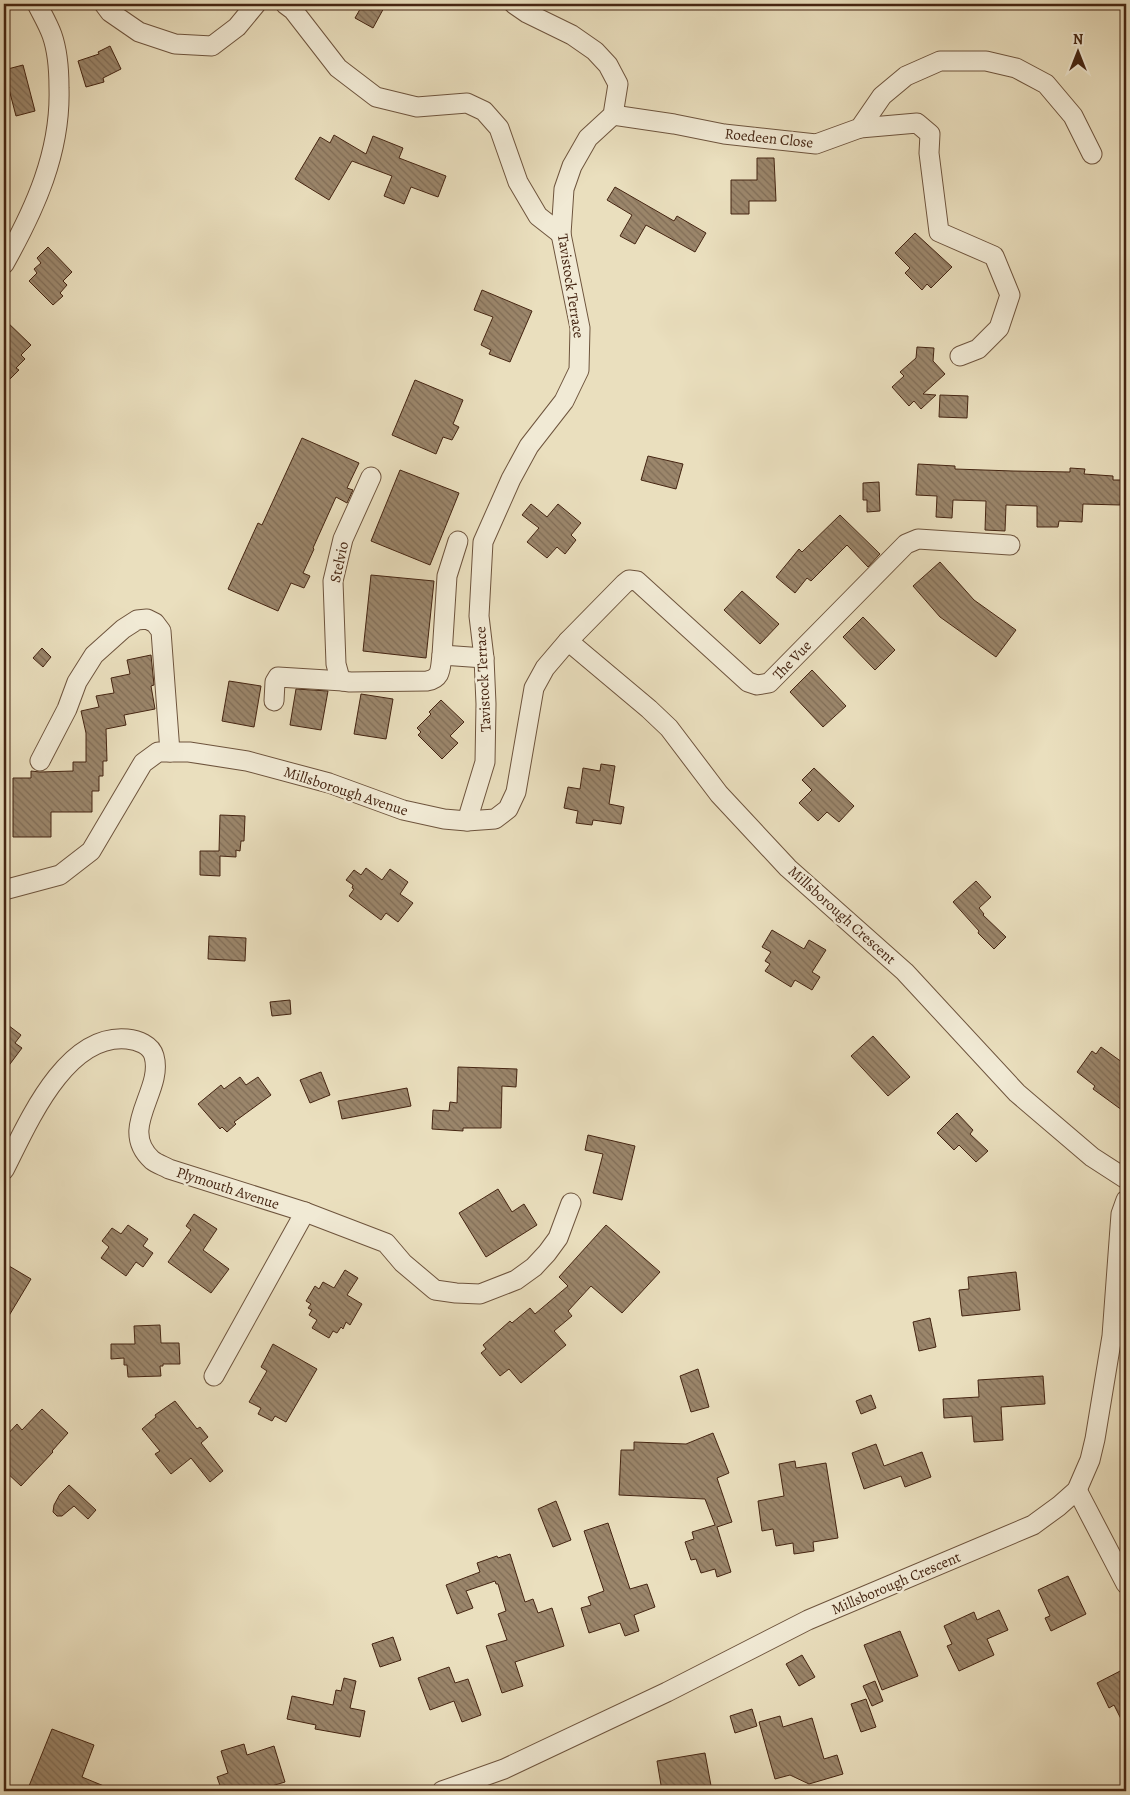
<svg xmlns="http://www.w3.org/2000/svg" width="1130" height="1795" font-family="Alegreya,serif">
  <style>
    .building { fill: url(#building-back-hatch); stroke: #452512 }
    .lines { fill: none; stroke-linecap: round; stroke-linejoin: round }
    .minor-casing { stroke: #6e543d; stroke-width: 21 }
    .minor { stroke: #f1ead5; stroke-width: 19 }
    .labels { text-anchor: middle; stroke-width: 5; stroke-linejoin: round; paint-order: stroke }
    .street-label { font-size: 15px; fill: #452512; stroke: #f1ead5 }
  </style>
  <defs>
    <pattern id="building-back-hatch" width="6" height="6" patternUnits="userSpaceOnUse" patternTransform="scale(1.25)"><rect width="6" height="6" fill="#9b866b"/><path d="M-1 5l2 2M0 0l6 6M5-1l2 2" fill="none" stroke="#806d57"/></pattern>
  </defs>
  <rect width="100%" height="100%" fill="#eadfbe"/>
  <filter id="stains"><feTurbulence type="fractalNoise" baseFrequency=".004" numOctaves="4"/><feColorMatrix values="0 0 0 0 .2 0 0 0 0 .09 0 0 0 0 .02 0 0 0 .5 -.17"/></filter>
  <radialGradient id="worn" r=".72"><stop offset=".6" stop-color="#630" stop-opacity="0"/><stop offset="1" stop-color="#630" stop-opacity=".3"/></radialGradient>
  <g class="building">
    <polygon points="363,4 386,4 373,28 355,18"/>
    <polygon points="110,46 121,69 103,78 104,82 86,87 78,61 99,54 98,52"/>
    <polygon points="23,65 35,111 16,116 4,70"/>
    <polygon points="334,135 366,154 373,136 403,148 399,158 446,176 438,197 411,187 404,204 384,196 392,176 352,161 329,200 295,179 320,137 330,143"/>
    <polygon points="757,158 774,158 776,201 749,201 749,214 731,214 731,180 757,180"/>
    <polygon points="615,187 674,221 677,216 706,233 695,252 646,225 635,244 620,236 632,215 607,200"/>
    <polygon points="915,233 952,267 931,288 927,284 922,290 905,273 910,268 895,253"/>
    <polygon points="48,247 72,272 63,281 67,285 60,293 63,296 53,305 29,281 37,273 34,269 41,263 37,258"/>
    <polygon points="482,290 532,311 510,362 489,354 491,350 481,345 493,317 474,310"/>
    <polygon points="4,319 31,345 21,355 25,359 16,368 19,370 4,385"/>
    <polygon points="917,347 934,348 933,361 945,374 923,394 936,395 921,409 914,401 909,406 892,387 904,376 900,372 916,358"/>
    <polygon points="415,380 463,400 453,424 459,427 452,440 443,437 436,454 392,435"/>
    <polygon points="940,395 968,396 967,418 939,417"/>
    <polygon points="302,438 359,463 347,488 353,490 347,503 336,497 313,548 314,549 303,573 310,576 304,588 291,583 278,611 228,589 258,523 262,525"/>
    <polygon points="648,456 683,464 676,489 641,480"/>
    <polygon points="918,464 955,466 955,469 1013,471 1070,472 1070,468 1085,469 1084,474 1113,476 1113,480 1122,480 1120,505 1083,504 1082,522 1059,521 1058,527 1037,527 1037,506 1006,505 1005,531 985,530 986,501 953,500 952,518 936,517 937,496 916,495"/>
    <polygon points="400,470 459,493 430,565 371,541"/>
    <polygon points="879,482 880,511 867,512 867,500 863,500 863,483"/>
    <polygon points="531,504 547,517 558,504 581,523 571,535 576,540 565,554 557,547 547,558 527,542 539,528 522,515"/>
    <polygon points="840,515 880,554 868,567 847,545 811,581 807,578 795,593 776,577 799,549 802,552"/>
    <polygon points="940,562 974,600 1016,630 996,657 940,617 913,586"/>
    <polygon points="371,575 434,581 426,658 363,651"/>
    <polygon points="742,591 779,624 760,644 724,610"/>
    <polygon points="863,617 895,650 875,670 843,637"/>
    <polygon points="42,648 51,657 43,667 33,658"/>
    <polygon points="151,655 154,685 151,686 155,709 124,715 126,725 106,729 107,761 103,761 103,776 99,776 99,791 92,791 92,812 51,812 51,837 13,837 13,778 31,778 31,771 40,772 73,771 73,762 86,762 86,733 81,711 99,707 96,696 114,693 111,678 130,674 127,660"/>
    <polygon points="812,670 846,706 823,727 790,692"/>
    <polygon points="229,681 261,686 254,727 222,721"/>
    <polygon points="296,689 328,691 321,730 290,725"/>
    <polygon points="361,694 393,699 386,739 354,734"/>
    <polygon points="441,700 464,722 450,736 458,743 442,759 418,735 421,732 417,728 431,714 429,712"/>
    <polygon points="601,764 615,766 609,804 624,807 621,824 593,820 592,825 576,823 578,811 564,808 568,787 580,789 583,768 600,771"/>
    <polygon points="814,768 854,806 839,822 827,812 818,821 799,803 812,790 802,780"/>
    <polygon points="220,815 245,816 244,841 241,841 240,851 236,850 236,857 220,856 220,876 200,875 200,851 219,851"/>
    <polygon points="366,868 382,880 390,869 408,882 400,894 413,903 398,922 386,913 381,920 349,896 354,889 352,888 353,885 346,880 354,870 361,875"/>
    <polygon points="976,881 991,897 979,908 984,914 983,915 1006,937 994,949 978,933 979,931 953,902"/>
    <polygon points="772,930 804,949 809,940 826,950 812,972 820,977 812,990 795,980 791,987 765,971 770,964 765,961 771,952 762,947"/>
    <polygon points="209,936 246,938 245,961 208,959"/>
    <polygon points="290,1000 291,1014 272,1016 270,1002"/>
    <polygon points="4,1022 21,1035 15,1043 22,1048 4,1072"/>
    <polygon points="873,1036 910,1077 888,1096 851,1056"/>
    <polygon points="1101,1047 1126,1065 1126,1113 1093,1089 1095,1086 1077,1072 1092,1051 1096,1054"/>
    <polygon points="458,1067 517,1069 516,1087 502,1086 501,1128 463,1128 463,1131 432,1129 433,1110 449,1111 450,1102 457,1103"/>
    <polygon points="321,1072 330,1095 310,1103 300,1080"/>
    <polygon points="240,1077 246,1085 258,1077 271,1095 234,1122 236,1124 227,1132 222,1127 220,1129 198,1104 221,1085 224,1089"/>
    <polygon points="407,1088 411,1106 342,1119 338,1101"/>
    <polygon points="957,1113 973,1130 970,1134 988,1151 976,1162 959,1145 954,1150 937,1133"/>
    <polygon points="588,1135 635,1146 622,1200 593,1193 603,1154 585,1150"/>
    <polygon points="498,1189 512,1212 524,1204 537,1225 486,1257 459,1213"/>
    <polygon points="194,1214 217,1229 203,1250 229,1269 211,1293 168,1262 191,1230 186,1226"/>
    <polygon points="128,1225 148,1239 143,1246 153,1253 143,1267 136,1262 126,1276 101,1258 109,1247 102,1241 112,1228 121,1234"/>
    <polygon points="606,1225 660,1272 622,1313 591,1286 568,1311 572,1316 554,1331 566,1345 521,1383 509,1369 500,1376 481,1353 486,1349 483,1345 510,1321 512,1323 530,1308 535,1314 568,1286 559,1277"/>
    <polygon points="4,1263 31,1279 4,1324"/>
    <polygon points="345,1270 358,1278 347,1295 362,1304 350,1325 346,1322 343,1329 341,1327 337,1333 333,1331 329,1338 312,1328 317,1320 309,1315 312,1310 308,1308 311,1304 306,1301 315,1286 319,1289 323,1282 334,1288"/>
    <polygon points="1016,1272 1020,1310 962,1316 959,1290 969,1289 968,1277"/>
    <polygon points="930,1318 936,1347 919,1351 913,1322"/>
    <polygon points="160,1325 161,1343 179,1343 180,1364 163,1364 163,1366 160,1366 161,1376 128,1377 127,1365 124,1365 124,1358 111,1359 111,1344 135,1344 134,1326"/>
    <polygon points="273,1344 317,1369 286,1422 275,1416 272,1421 258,1414 261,1408 249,1402 267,1371 261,1367"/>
    <polygon points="698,1369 709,1407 691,1412 680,1376"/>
    <polygon points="1043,1376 1045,1404 1001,1407 1003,1440 974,1442 972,1416 944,1418 943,1399 979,1397 978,1380"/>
    <polygon points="871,1395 876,1408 861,1414 856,1401"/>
    <polygon points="175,1401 197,1429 200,1427 208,1437 201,1443 223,1471 210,1482 191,1458 171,1474 155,1454 160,1451 142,1429 156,1417 155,1415"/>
    <polygon points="42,1409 68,1433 52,1451 53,1452 21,1486 4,1470 4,1438 17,1424 22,1430"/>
    <polygon points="713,1433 729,1473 717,1478 732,1522 717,1527 731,1572 717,1577 715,1569 701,1573 696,1559 691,1560 685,1542 694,1539 692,1532 715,1525 705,1499 619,1495 621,1450 634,1450 634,1442 686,1444"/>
    <polygon points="876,1444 884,1466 922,1452 931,1477 905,1487 901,1476 864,1489 852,1453"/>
    <polygon points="795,1461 796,1468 826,1463 838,1538 813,1542 814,1551 794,1554 793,1543 776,1546 773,1529 762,1531 758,1501 784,1496 779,1464"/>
    <polygon points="69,1485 96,1510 88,1519 74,1506 62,1516 57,1516 53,1512 54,1505 60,1494"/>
    <polygon points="556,1501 571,1540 553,1547 538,1509"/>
    <polygon points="608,1523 630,1589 647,1584 655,1607 634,1615 639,1631 625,1636 620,1623 589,1633 581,1608 591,1605 588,1597 604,1591 584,1531"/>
    <polygon points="510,1554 525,1602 533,1599 538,1613 552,1608 564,1646 515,1662 523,1686 502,1693 486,1646 507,1640 498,1614 506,1611 498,1584 496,1584 495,1581 466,1591 473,1608 457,1614 446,1585 480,1572 477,1563 497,1556 498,1558"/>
    <polygon points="1068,1576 1086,1614 1051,1631 1045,1618 1050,1616 1038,1590"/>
    <polygon points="999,1610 1008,1630 987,1639 994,1655 959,1671 947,1646 952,1644 944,1626 974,1612 977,1620"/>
    <polygon points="900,1631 918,1676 882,1690 864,1645"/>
    <polygon points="393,1637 401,1660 380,1667 372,1644"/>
    <polygon points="802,1655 815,1677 799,1686 786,1664"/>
    <polygon points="449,1667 455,1683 468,1679 481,1715 462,1722 454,1701 430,1710 418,1678"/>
    <polygon points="1126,1668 1126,1729 1114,1705 1109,1708 1097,1683"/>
    <polygon points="344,1678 356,1681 350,1708 365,1711 360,1737 315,1729 316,1725 287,1719 292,1696 333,1705 336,1690 341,1691"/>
    <polygon points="875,1681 883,1701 872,1706 863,1686"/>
    <polygon points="866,1699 876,1727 861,1732 851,1704"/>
    <polygon points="752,1709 757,1726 735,1733 730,1716"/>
    <polygon points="780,1716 783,1727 812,1718 824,1759 837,1755 843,1774 809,1784 790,1775 775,1779 759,1722"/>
    <polygon points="52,1729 94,1745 82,1777 116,1791 27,1791"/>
    <polygon points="244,1744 247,1755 274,1746 285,1782 255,1791 222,1791 217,1777 228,1773 221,1751"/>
    <polygon points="705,1753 712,1791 662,1791 657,1761"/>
  </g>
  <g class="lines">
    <g class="minor-casing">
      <g id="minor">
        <polyline points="104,4 110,12 139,32 175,44 212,46 237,27 256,4"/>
        <polyline points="285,4 293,10 338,68 376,97 417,107 467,103 484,111 499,128 518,182 538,216 561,234"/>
        <polyline points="613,115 674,124 724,134 816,144 860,128 882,96 906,76 940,61 986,61 1016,68 1046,84 1073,116 1092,154"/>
        <polyline points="860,128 917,123 930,134 929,153 939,232 994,256 1010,295 999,328 978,349 960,356"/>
        <path d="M4,264C35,209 61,152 59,88C59,70 58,52 52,35C48,24 42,14 37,4"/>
        <path d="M371,477L343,539L333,581L336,664L339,675L343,681L350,682L427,681C442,678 440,669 442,655L484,658"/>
        <polyline points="568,641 649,709 669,728 719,794 788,868 905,972 1017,1093 1092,1157 1126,1179"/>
        <polyline points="442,655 447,576 458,541"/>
        <polyline points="274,701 275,682 278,677 343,681"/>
        <polyline points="40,761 67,709 77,682 94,655 123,629 137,620 147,619 155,623 161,631 170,752"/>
        <polyline points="467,821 485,762 486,704 484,658 479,616 483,542 511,479 529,446 564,401 579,370 580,328 561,234 564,189 572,166 588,138 613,115 618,84 608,65 595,51 572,35 527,13 514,4"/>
        <polyline points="4,890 60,875 91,851 143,763 158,752 189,752 247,761 329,783 403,810 444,819 467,821 495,819 508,809 516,792 534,688 545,668 568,641 624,584 629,580 637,581 748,682 757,685 769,683 906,544 918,539 1010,545"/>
        <path d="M4,1170C27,1125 65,1033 127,1039C138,1040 151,1045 154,1056C164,1091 117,1128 152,1160C157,1164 164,1166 169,1169L305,1212L386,1243L403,1263L435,1290L456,1293L480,1294L516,1280L534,1267L547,1253L558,1238L571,1203"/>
        <polyline points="214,1376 305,1212"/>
        <polyline points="1077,1490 1126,1584"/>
        <polyline points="442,1791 504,1769 667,1692 808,1620 1033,1525 1059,1506 1077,1490 1090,1460 1095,1439 1112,1336 1121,1214 1126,1200"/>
      </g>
    </g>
    <use href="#minor" class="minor"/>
  </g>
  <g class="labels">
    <g class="street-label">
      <text transform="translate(769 138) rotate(6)" y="5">Roedeen Close</text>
      <text transform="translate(571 286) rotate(81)" y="5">Tavistock Terrace</text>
      <text transform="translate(339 562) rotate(-78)" y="5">Stelvio</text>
      <text transform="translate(792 660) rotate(-46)" y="5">The Vue</text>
      <text transform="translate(483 679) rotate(-93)" y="5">Tavistock Terrace</text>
      <text transform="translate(346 791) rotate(18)" y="5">Millsborough Avenue</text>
      <text transform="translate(842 915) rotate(42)" y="5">Millsborough Crescent</text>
      <text transform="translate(228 1188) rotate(18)" y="5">Plymouth Avenue</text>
      <text transform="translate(896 1583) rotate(-23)" y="5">Millsborough Crescent</text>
    </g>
  </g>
  <rect width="1130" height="1795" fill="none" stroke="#eadfbe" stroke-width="20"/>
  <rect x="5" y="5" width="1120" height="1785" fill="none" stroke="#452512" stroke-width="2.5"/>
  <rect x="10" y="10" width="1110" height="1775" fill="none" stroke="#452512"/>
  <g transform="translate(1078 52)" stroke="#f1ead5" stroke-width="4" paint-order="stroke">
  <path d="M0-4L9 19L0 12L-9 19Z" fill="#452512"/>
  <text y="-8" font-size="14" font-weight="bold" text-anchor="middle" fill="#452512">N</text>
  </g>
  <rect width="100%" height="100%" filter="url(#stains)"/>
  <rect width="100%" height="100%" fill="url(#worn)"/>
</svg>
